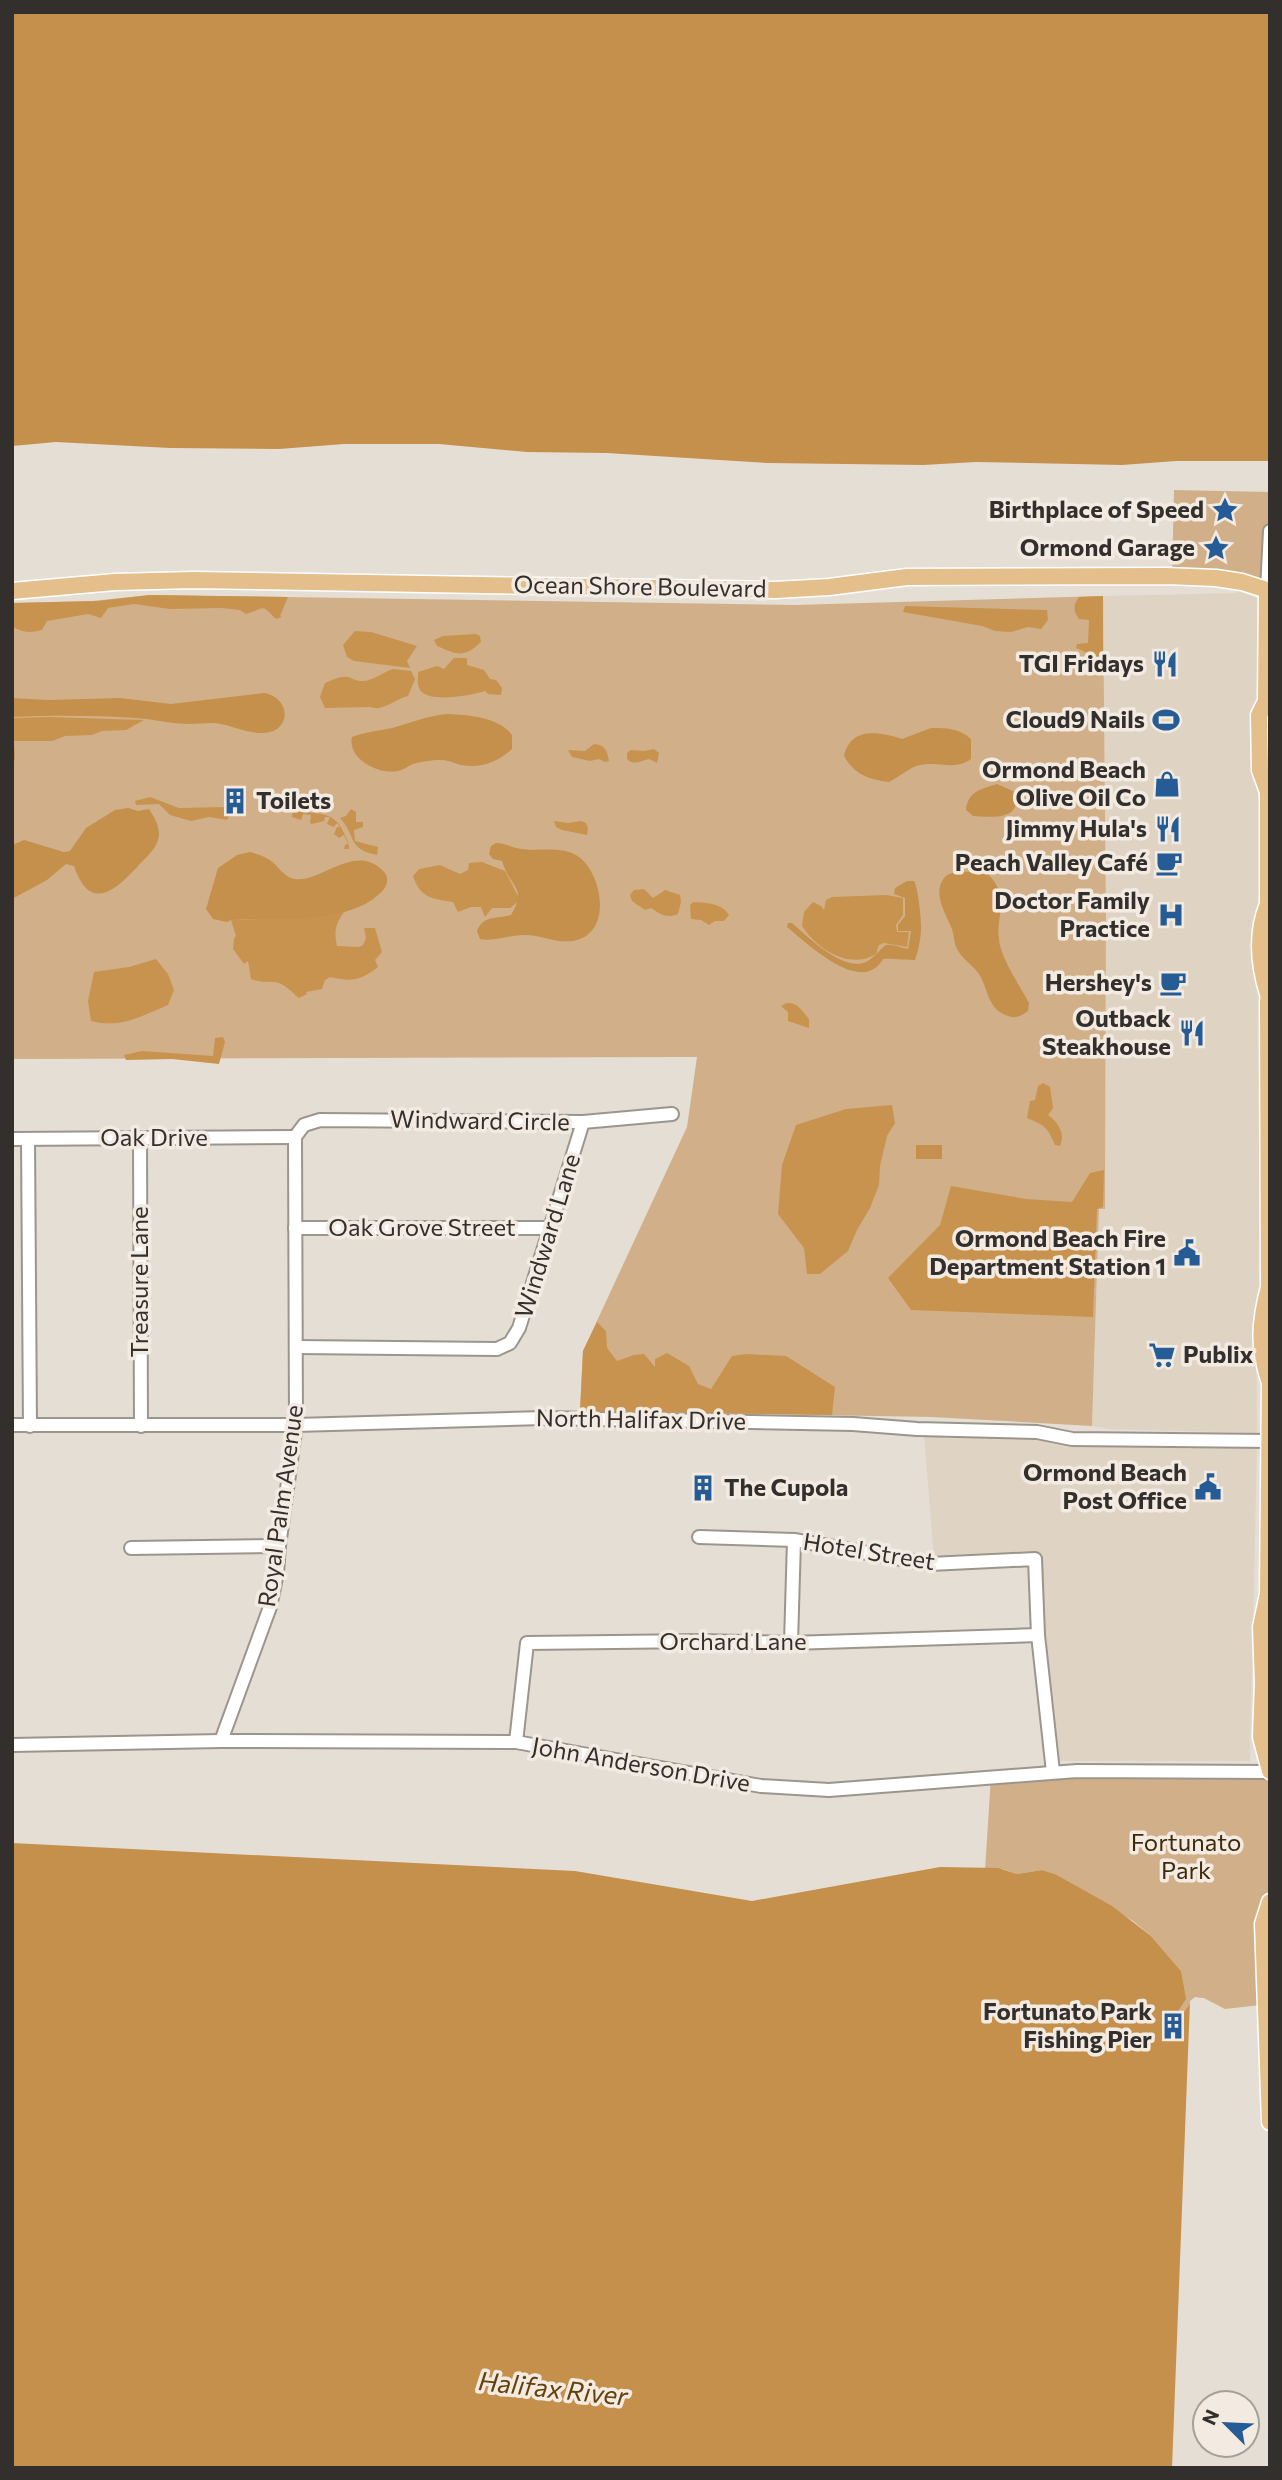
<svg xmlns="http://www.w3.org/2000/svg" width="1282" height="2480" font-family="Commissioner,sans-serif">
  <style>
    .built { fill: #dfd3c4 }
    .green { fill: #d1b089 }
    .forest { fill: #c8934e }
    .water { fill: #c4904b; fill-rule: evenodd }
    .pier { fill: #e5ded5; fill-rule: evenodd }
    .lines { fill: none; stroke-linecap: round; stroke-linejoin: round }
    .minor-casing { stroke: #9c958c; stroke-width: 16 }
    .major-casing { stroke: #fff; stroke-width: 19 }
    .minor { stroke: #fff; stroke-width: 12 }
    .major { stroke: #e4bf8b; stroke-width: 16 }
    .labels { text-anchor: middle; stroke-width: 7; stroke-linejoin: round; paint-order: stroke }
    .poi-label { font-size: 24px; font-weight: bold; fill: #322f2c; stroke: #f3ebe2; text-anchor: end }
    .street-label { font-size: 24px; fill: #322f2c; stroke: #f3ebe2 }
    .park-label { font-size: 24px; fill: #3e2909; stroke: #f3ebe2 }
    .water-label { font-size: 26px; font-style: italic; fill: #654109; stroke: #f3ebe2 }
  </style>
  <rect width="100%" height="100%" fill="#e5ded5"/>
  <g class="built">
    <polygon points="1238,591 1261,600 1263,1283 1256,1314 1257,1433 1109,1429 1092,1426 1099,1209 1105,1208 1106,914 1103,596 1237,593"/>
    <polygon points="924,1434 1257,1446 1250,1761 1058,1761 1044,1640 1040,1555 934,1559"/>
  </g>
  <g class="green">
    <polygon points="1174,490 1270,492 1267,590 1172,577"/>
    <polygon points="150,595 795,605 1103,596 1106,914 1105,1209 1099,1209 1092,1426 931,1417 580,1411 583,1351 687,1127 697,1057 12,1059 12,603 92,601"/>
    <polygon points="1270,1772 1267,2008 1225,2009 1204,1998 1177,2022 1184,2026 1179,2035 1163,2025 1168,2017 1173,2019 1181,1971 1151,1936 1133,1921 1055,1874 1042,1870 1017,1874 1002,1869 985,1870 991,1776"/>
  </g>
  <g class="forest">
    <path d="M150,595L288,597L280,616L282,617L276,619C260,603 267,608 246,614L240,610L221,608L170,609L134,604L108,608L101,618L88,614L47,621L42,630C30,633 23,633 12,626V603L98,601Z"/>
    <path d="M1103,596V668L1100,669C1097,657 1086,652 1076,648L1077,644L1088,643L1089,620L1079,619C1073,611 1073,605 1079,597Z"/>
    <polygon points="905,606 1047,610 1048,620 1041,629 1028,627 1011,632 995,631 982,626 903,612"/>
    <polygon points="355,631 371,632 417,646 407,661 410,668 354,661 347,657 343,645"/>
    <path d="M476,634L480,636L481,642C464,658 457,655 437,646L434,640L443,636Z"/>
    <path d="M454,658H467V665L484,670L490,679L496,680L502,688L501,695L488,694L485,691C473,695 435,702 423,693C416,688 418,679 418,672L437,666L444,669Z"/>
    <path d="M393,669L411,671L415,679L408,696C395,699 383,712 370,707L325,708L320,697L325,683C333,680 340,676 348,677C352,678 356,681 360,681C372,682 381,673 393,669Z"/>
    <polygon points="49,717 144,720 126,730 102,731 92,735 65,736 52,741 14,741 15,758 12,768 12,718"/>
    <path d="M594,744C605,745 607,750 609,761L605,762L599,759L590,761L572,757L568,750L585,751Z"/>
    <path d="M654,749L659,753L657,763L649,759C640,761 634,766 627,759V753L631,750L644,751Z"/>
    <polygon points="150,797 179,808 223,807 230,814 227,820 209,817 191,821 170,815 159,804 136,805 135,801"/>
    <path d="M351,809L356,812V822H363V827L354,830L355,841L378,847L377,855C347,849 357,837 340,818L346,816Z"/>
    <path d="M293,810C316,816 333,808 344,833C347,839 349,843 349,849H344L345,845L348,844L344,835L339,838L334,834L337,827H340L337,823L334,827L327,824L330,817H325L324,821L312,824L310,823L311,815L303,814L301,820L292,817Z"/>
    <polygon points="554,821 568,823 581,821 586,823 588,828 587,835 562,830 556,827"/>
    <path d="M482,862L505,871L520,900L510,908H492L485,917L481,907H471L458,912L453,902C433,899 420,898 413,876L419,869L440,865L460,874L468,870L469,863Z"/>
    <path d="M644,889L653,898L665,890L680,895L681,902L678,914C667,919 660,914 651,908L645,910L632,901L630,895L634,890Z"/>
    <path d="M886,895L903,898V915L896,925L897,932H909L907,947L884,943L879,945L876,954C850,970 817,950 802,926L804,912L813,902L821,906L824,910L826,900L832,897Z"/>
    <path d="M693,902C707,903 722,903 729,915L724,921H715L709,925L701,920L691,919L690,905Z"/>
    <path d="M344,912C335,925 334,931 337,946L359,947L363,945L366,938L364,928H375L382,952L375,960L378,967C360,981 352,982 330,977L325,980L322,989L306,992L307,994L299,998C291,992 285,983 274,982C265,981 262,983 251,979L248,961L244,964L233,949L234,938L236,936L231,920L290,918Z"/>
    <path d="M156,959L168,974L174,990L168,1005C142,1016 120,1029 91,1021L88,1001L94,972L129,967Z"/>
    <path d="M787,1003C799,1003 802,1011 809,1019V1028L788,1021V1012L781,1006Z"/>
    <polygon points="223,1037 225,1042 219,1064 172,1059 126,1060 124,1055 142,1051 213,1056 215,1038"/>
    <path d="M1043,1083L1050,1087L1053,1108L1048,1115C1058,1122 1066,1134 1060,1146L1055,1145C1047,1127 1046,1126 1027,1118L1030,1101L1035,1100L1038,1086Z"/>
    <polygon points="892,1105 895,1123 887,1136 880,1166 879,1185 870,1208 857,1230 848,1251 820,1274 807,1274 804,1248 778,1214 782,1165 796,1125 846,1109"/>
    <polygon points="1104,1170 1103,1207 1097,1209 1093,1317 911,1310 888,1278 940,1225 951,1186 1026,1199 1072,1202 1090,1173"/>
    <polygon points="597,1322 606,1331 607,1348 617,1361 634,1355 644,1354 655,1367 655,1359 667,1353 689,1366 698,1384 711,1389 732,1356 746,1354 786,1356 835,1387 832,1415 580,1411 583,1351"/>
  </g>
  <g class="water">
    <polygon points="12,12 1270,12 1270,461 1176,461 1122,465 976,462 923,465 768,463 607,453 527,452 439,444 344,444 279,449 170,448 56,442 12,446"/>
    <path d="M265,693C292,699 291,732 264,733C246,734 228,723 211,723C204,723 197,724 190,724C175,724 161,721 147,719C103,715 56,715 12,717V698L48,700L120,698L171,704Z"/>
    <path d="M448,714C468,715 499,717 512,735V749C498,762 480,769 461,765C454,763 447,760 440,760C432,760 420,762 413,764C408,766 404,770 398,771C379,775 347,759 352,737C365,732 378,731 392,728C411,723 429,715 448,714Z"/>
    <path d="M931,728C947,728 959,728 971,739V759C955,771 938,761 920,765C910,767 899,777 889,782C868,779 855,775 844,756C851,726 880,732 902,739Z"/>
    <path d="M997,784L1015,792C1023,821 992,817 973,816L966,810C968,791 981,789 997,784Z"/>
    <path d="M128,808L138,811L149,809C154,817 159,824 159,835C158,848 146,857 138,866C115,891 90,913 74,866L66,864L47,880L12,899V845L24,840L64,852L70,851L86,828L115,810Z"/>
    <path d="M496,843C504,843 509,846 516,848C536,853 561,844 579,857C602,874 611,928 580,939C560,946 546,936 527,935C511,934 497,942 480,939L477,931C483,915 497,919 511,915C528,887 510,888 502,861L493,859L489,854L491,846Z"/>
    <path d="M250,852C257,854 264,856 270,860C278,866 285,878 295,879C321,883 353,844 381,869C384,872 386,873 387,878C388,886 383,891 377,896C343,925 274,917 231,920L227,922L213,919L206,909L218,868L237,855Z"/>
    <path d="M975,872L987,873C1015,901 991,916 1001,949C1007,968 1020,986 1029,1003L1028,1011C1021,1016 1016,1019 1008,1016C987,1009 989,990 979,974C973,965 962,959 957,949C954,943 954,935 952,929C946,914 932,894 944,878C950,870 966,872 975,872Z"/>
    <path d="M907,881H914C918,886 922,924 921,932C920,941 918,952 915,960C908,960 889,958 883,959C862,996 809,945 787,927L788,923H792C808,937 843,972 866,962C874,958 883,946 886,945C892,944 902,948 908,949L911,931H898V925L905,916V898L894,894L895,888Z"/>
    <rect x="916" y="1145" width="26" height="14"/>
    <path d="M12,1843L575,1871L752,1901L940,1867L998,1868L1017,1874L1042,1870L1055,1874L1112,1906L1151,1936L1181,1971L1186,1999L1173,2019L1168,2017L1163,2026L1179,2034L1184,2026L1177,2022L1195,1997L1204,1998L1225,2009L1267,2008L1270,2468H12ZM1205,2403H1247V2445H1205Z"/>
  </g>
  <path class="pier" d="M1195,1997L1204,1998L1225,2009L1270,2004V2468H1172L1190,2001ZM1205,2403H1247V2445H1205Z"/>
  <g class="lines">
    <g class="minor-casing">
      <g id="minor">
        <polyline points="1267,590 1270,531"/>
        <polyline points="295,1137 304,1125 320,1120 583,1122 672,1114"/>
        <polyline points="12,1139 295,1137"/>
        <polyline points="28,1139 30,1426"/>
        <polyline points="140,1139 141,1426"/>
        <polyline points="295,1228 550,1228"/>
        <polyline points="296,1347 497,1349 510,1343 519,1328 583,1122"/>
        <polyline points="12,1425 296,1425 543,1418 853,1424 917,1429 1037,1432 1072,1439 1270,1441"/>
        <polyline points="699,1537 794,1540 930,1564 1035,1559 1038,1635 1053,1772"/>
        <polyline points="131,1548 279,1546"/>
        <polyline points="791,1643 794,1540"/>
        <polyline points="221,1741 270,1607 277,1573 279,1546 296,1425 295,1137"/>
        <polyline points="516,1742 527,1643 700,1641 791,1643 1038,1635"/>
        <polyline points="12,1745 221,1741 516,1742 761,1786 829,1790 1077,1771 1270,1772"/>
      </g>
    </g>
    <g class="major-casing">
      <g id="major">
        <polyline points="1267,590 1266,701 1259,715 1260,770 1268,792"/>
        <polyline points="12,591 115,582 193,580 775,590 829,587 907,577 1166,576 1216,578 1242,582 1270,591"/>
        <path d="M1268,994C1259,965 1256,933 1268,904V788L1270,784"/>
        <polyline points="1270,1378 1268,1594 1261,1627 1263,1683 1261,1737 1270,1771"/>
        <path d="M1269,1380C1258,1347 1260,1321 1269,1287L1268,1002L1270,989"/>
        <polyline points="1270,1902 1263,1924 1270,2122"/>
      </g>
    </g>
    <use href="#minor" class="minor"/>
    <use href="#major" class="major"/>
  </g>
  <defs>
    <g id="sight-bare" transform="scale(2.1)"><path d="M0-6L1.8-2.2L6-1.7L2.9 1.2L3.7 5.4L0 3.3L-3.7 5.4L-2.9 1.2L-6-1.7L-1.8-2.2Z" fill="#265c95" stroke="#f3ebe2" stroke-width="2.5" paint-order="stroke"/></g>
    <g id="restaurant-bare" transform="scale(2.1)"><path d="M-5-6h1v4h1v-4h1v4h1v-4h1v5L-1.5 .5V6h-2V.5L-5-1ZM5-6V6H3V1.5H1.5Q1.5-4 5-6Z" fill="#265c95" stroke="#f3ebe2" stroke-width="2.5" paint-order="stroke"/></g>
    <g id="stadium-bare" transform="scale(2.1)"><path d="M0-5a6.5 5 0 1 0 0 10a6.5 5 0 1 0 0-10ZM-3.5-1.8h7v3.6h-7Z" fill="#265c95" stroke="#f3ebe2" stroke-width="2.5" paint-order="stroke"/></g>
    <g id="shop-bare" transform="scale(2.1)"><path d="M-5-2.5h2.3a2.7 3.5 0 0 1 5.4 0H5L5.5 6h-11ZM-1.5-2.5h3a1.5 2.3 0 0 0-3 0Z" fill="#265c95" stroke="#f3ebe2" stroke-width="2.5" paint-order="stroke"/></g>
    <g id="building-bare" transform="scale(2.1)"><path d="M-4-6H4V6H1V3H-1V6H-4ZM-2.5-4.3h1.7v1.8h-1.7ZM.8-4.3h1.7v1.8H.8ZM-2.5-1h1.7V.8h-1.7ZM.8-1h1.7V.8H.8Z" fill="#265c95" stroke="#f3ebe2" stroke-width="2.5" paint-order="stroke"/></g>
    <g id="cafe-bare" transform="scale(2.1)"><path d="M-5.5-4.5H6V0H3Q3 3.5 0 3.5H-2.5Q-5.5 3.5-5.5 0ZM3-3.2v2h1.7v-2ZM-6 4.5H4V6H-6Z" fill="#265c95" stroke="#f3ebe2" stroke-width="2.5" paint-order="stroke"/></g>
    <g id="hospital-bare" transform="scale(2.1)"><path d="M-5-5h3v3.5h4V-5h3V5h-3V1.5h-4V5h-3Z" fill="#265c95" stroke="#f3ebe2" stroke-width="2.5" paint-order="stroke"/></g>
    <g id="civic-bare" transform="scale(2.1)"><path d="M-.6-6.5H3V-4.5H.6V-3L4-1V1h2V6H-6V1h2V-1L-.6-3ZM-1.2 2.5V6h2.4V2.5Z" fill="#265c95" stroke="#f3ebe2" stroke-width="2.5" paint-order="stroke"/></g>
    <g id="supermarket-bare" transform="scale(2.1)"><path d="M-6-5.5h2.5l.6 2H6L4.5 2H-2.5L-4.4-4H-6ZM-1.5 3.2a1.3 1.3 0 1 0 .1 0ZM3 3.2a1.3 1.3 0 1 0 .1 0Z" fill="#265c95" stroke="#f3ebe2" stroke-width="2.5" paint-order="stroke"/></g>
  </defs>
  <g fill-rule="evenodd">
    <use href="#sight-bare" x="1225" y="510"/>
    <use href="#sight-bare" x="1216" y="548"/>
    <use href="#restaurant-bare" x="1165" y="664"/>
    <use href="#stadium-bare" x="1166" y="720"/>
    <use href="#shop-bare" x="1167" y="784"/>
    <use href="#building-bare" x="235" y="801"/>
    <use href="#restaurant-bare" x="1168" y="829"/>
    <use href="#cafe-bare" x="1169" y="863"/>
    <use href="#hospital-bare" x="1171" y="915"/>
    <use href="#cafe-bare" x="1173" y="983"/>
    <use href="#restaurant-bare" x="1192" y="1033"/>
    <use href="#civic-bare" x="1187" y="1253"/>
    <use href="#supermarket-bare" x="1162" y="1355"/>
    <use href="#civic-bare" x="1208" y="1487"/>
    <use href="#building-bare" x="703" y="1488"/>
    <use href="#building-bare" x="1173" y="2026"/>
  </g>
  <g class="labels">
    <g class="poi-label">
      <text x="1204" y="518">Birthplace of Speed</text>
      <text x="1195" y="556">Ormond Garage</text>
      <text x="1144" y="672">TGI Fridays</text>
      <text x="1145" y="728">Cloud9 Nails</text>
      <text x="1146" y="778">Ormond Beach<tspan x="1146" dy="28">Olive Oil Co</tspan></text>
      <text x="256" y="809" text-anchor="start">Toilets</text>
      <text x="1147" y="837">Jimmy Hula's</text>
      <text x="1148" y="871">Peach Valley Café</text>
      <text x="1150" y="909">Doctor Family<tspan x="1150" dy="28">Practice</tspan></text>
      <text x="1152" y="991">Hershey's</text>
      <text x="1171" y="1027">Outback<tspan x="1171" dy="28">Steakhouse</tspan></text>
      <text x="1166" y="1247">Ormond Beach Fire<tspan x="1166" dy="28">Department Station 1</tspan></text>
      <text x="1183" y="1363" text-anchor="start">Publix</text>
      <text x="1187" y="1481">Ormond Beach<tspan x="1187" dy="28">Post Office</tspan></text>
      <text x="724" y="1496" text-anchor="start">The Cupola</text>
      <text x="1152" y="2020">Fortunato Park<tspan x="1152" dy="28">Fishing Pier</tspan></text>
    </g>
    <g class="street-label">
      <text transform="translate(640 587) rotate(1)" y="8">Ocean Shore Boulevard</text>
      <text transform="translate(480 1121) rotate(1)" y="8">Windward Circle</text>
      <text x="154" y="1146">Oak Drive</text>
      <text x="422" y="1236">Oak Grove Street</text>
      <text transform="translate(548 1236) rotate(-73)" y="8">Windward Lane</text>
      <text transform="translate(140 1282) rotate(-90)" y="8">Treasure Lane</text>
      <text transform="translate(641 1420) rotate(1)" y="8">North Halifax Drive</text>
      <text transform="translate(281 1506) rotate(-82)" y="8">Royal Palm Avenue</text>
      <text transform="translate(869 1552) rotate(9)" y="8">Hotel Street</text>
      <text x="733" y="1650">Orchard Lane</text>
      <text transform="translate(641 1765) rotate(10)" y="8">John Anderson Drive</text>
    </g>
    <g class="park-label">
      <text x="1186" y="1851">Fortunato<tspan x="1186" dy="28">Park</tspan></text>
    </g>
    <g class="water-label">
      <text transform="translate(553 2389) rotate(6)" y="9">Halifax River</text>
    </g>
  </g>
  <rect width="1282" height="2480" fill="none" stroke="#322f2c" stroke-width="28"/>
  <g transform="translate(1226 2424) rotate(294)"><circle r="33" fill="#f3ebe2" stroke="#a6a099" stroke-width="2"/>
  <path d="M0-5L12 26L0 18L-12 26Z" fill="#265c95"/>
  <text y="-10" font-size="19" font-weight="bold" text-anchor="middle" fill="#322f2c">N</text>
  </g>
</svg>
